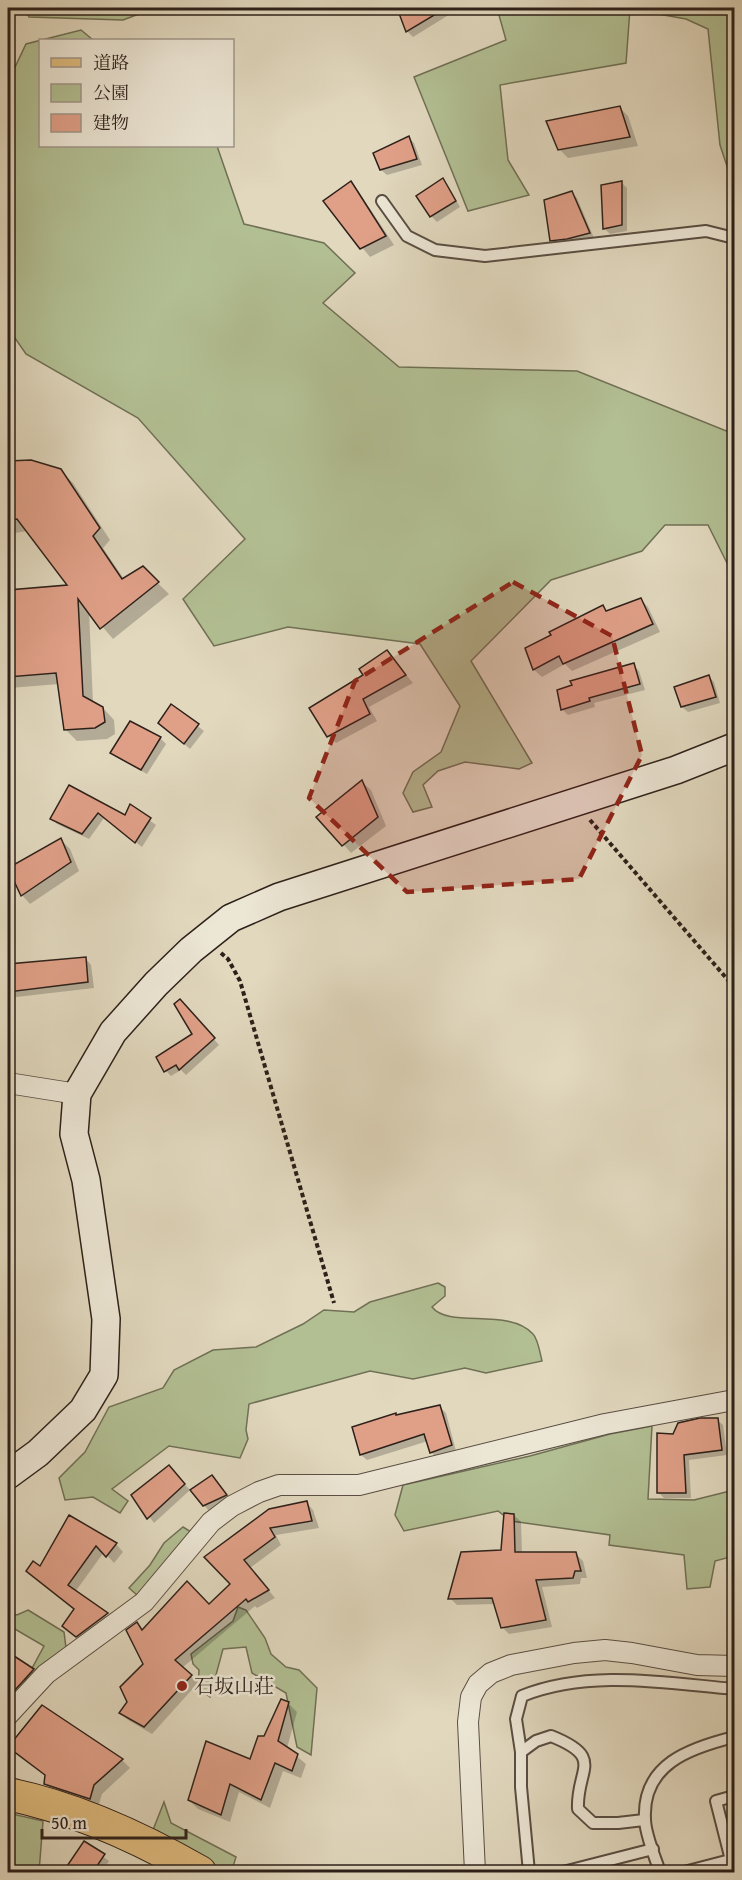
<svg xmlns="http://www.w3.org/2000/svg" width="742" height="1880" font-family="'Gentium Book Plus','Noto Serif JP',serif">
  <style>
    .green { fill: #b2bf93; stroke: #707056; stroke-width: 1.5 }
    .shadow { fill: #0003 }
    .building { fill: #e0a088; stroke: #2d201a; stroke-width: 1.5 }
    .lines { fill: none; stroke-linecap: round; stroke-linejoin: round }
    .lane-casing { stroke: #5a4e43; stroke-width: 14 }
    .street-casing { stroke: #5a4e43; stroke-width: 22 }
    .secondary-casing { stroke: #2d201a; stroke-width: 30 }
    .primary-casing { stroke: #2d201a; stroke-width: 34 }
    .path { stroke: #2d201a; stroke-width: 4; stroke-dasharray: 4.5 3; stroke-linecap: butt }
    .lane { stroke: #ece6d5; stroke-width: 10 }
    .street { stroke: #ece6d5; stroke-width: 20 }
    .secondary { stroke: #ece6d5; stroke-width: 27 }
    .primary { stroke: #e0bc7f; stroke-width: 32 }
    .marked { fill: #8f2418; fill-opacity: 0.2; stroke: #8f2418; stroke-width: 4.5; stroke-dasharray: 12 8; stroke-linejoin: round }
    .poi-dot { fill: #8f2418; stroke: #ece6d5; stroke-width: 2 }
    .labels { text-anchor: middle; stroke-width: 5; stroke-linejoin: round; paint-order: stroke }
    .poi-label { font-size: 20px; fill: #2d201a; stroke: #ece6d5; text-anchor: start }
  </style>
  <rect width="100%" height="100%" fill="#e1d8be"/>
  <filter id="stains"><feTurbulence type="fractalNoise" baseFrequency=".00333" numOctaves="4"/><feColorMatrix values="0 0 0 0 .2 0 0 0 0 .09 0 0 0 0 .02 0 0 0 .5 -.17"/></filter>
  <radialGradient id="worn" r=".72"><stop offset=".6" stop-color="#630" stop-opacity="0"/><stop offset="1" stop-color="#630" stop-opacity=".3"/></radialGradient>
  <g class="green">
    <polygon points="24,8 155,8 123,20 29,17"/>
    <polygon points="497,8 734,8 734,174 730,175 720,145 708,29 686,19 630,9 626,63 500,85 508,160 529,195 468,211 414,77 506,40"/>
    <polygon points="81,30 93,40 40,40 40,146 217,146 244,224 324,243 355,273 323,303 399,367 577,371 734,434 734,577 708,525 665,525 642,551 551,580 471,661 532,763 519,769 465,762 438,771 423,785 432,807 413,812 403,793 413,772 441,752 460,706 420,644 288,627 214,646 183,599 245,539 138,418 26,354 8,328 8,82 26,44"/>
    <path d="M438,1283L445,1287V1296L432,1307C449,1329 509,1307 533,1334C538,1339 540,1353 542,1361L486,1373L465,1368L413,1379L370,1371L249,1404L246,1430L248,1439L240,1458L169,1446L112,1489L128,1501L120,1513L93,1497L65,1500L59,1478L85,1452L109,1407L163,1388L174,1370L213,1350L256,1347L303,1324L324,1310L354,1312L370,1302Z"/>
    <polygon points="652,1426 648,1499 694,1500 734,1490 734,1556 715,1561 710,1587 687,1589 684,1555 609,1545 610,1535 511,1521 498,1511 404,1531 395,1515 403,1485 530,1456 610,1434"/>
    <polygon points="183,1527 191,1532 137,1595 129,1588 150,1565 164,1543"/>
    <polygon points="238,1607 246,1610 265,1638 271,1654 286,1667 299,1670 317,1688 311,1755 297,1747 286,1693 252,1673 246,1647 223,1649 210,1697 198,1688 199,1670 193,1664 191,1654 233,1621"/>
    <polygon points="28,1610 64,1632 66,1648 39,1667 24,1683 44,1646 8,1625 8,1612 17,1615"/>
    <polygon points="164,1802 171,1823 236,1857 232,1870 222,1870 153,1830"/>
    <polygon points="8,1813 43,1821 39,1872 8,1872"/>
  </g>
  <g class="shadow">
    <polygon points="407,8 460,8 413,37 407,31 400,11"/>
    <polygon points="619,107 628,116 638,146 568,158 559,149"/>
    <polygon points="409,138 414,143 422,165 387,175 381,170"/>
    <polygon points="443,180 448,186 460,207 437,222 431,216"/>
    <polygon points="351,183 359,192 394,245 370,257 325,202"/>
    <polygon points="622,183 627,188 627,231 610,234 605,229 602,186"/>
    <polygon points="571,192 577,198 594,238 573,244 557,246 551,240"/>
    <polygon points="31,462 61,471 73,483 110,540 103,548 124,579 142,568 169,594 113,639 89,611 93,703 103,708 114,720 115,734 107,739 77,741 65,729 59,684 10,688 12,708 8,709 8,592 70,586 28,531 8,534 8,463"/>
    <polygon points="641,600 648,607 660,632 572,671 565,664 542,677 534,670 527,648 603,607 608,612"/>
    <polygon points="387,652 413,683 369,707 377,721 336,743 328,736 365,675"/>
    <polygon points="633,665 639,671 645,690 594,703 595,707 568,715 562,709"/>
    <polygon points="709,677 714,682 720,703 688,712 682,707 676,688"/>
    <polygon points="172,706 204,731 190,749 166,728"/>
    <polygon points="131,723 160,738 166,744 147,774 118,758 112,753"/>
    <polygon points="362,782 371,790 386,826 351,853 343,844"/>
    <polygon points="70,787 125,817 131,807 156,825 142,847 104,818 89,839 57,824 52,819"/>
    <polygon points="61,840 70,849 79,871 30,904 22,895 8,869"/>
    <polygon points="8,947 10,965 85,958 91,965 94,988 8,998"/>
    <polygon points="186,1007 219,1045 186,1075 181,1070 171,1076 166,1071 194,1034"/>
    <polygon points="440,1407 446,1413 456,1451 437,1458 431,1452 428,1441 367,1460 361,1455 397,1416"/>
    <polygon points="717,1420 723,1425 727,1455 689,1460 691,1498 664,1498 658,1492 674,1435"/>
    <polygon points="174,1473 190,1490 154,1523 133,1495"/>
    <polygon points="212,1477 232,1501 209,1511 204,1505"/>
    <polygon points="306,1502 313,1510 319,1528 276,1535 281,1545 250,1568 275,1598 257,1608 255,1606 182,1668 198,1683 152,1734 128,1720 121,1713 129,1702 145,1664 137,1624 143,1630 209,1606 232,1584 206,1557"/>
    <polygon points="514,1515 521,1522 522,1554 575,1553 583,1561 587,1578 581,1578 580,1584 542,1587 552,1627 509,1634 502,1627 496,1604 457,1605 450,1598 502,1551"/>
    <polygon points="70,1517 116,1544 123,1552 114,1563 104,1552 75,1592 114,1622 85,1643 72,1633 75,1610 28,1571 40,1568"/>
    <polygon points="8,1654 39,1676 21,1695 8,1684"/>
    <polygon points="288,1703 297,1712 287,1748 306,1764 301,1778 283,1771 270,1808 239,1792 230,1822 198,1809 189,1800 251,1761"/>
    <polygon points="42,1707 122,1760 130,1768 102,1794 98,1807 54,1792 45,1784 47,1776 10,1747"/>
    <polygon points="84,1843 109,1861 102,1872 65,1872"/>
  </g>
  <g class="building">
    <polygon points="397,8 446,8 406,32"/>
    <polygon points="620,106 630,137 558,150 546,121"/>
    <polygon points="409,136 417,159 380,170 373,153"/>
    <polygon points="443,178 456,201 430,217 416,196"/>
    <polygon points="351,181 386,236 360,249 323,201"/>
    <polygon points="622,181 622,225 603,229 601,185"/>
    <polygon points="572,191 590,233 567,239 550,241 544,200"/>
    <polygon points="31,460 61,469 100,528 93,536 122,579 143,566 159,582 100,629 78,599 83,696 103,707 105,722 95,728 64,730 56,673 8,677 8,590 67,585 17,519 8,521 8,461"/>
    <polygon points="641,598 653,624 563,664 559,656 533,670 525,648 551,635 549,632 603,605 606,611"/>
    <polygon points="387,650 406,675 363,699 370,714 327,737 309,708 363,675 359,669"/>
    <polygon points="634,663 640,684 589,698 590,701 561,710 557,690 572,685 570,681"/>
    <polygon points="709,675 716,697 681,707 674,687"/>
    <polygon points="171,704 199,724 184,744 158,723"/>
    <polygon points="130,721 161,737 141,770 110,753"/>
    <polygon points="362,780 378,817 342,846 316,817"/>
    <polygon points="69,785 125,815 130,804 151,818 135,843 98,813 82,834 50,819"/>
    <polygon points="61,838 71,862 21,896 8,868"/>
    <polygon points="86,957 88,982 8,992 8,964"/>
    <polygon points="180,999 215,1038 179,1070 176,1065 164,1072 156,1057 192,1034 174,1004"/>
    <polygon points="440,1405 452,1445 430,1453 424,1434 360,1455 352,1427 396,1413 396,1415"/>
    <polygon points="700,1418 718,1418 722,1450 684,1455 686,1493 657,1493 657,1433 673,1434 678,1423"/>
    <polygon points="169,1465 185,1484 147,1519 131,1495"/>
    <polygon points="212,1475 227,1495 203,1506 190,1490"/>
    <polygon points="307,1501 312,1521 270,1528 275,1537 244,1560 269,1590 248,1602 246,1599 175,1660 192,1675 144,1727 119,1713 127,1702 120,1687 143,1664 126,1630 137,1622 142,1630 187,1581 209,1604 230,1584 204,1557 269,1509"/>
    <polygon points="504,1513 514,1514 515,1552 576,1552 581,1571 575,1571 573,1578 536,1580 546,1620 501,1628 492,1598 448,1599 461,1552 501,1550"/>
    <polygon points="69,1515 117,1543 106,1557 96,1546 68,1585 108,1613 76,1637 62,1626 74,1609 26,1571 33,1561 40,1566"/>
    <polygon points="8,1652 34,1669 15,1690 8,1685"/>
    <polygon points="281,1699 289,1702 278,1741 298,1754 292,1771 275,1763 261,1800 230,1784 221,1815 188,1800 206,1741 250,1759 258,1736 264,1736"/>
    <polygon points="42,1705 123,1759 94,1785 90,1799 44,1784 45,1775 8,1747"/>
    <polygon points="84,1841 105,1854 93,1872 63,1872"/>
  </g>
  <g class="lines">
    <g class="lane-casing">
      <g id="lane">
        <polyline points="382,201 407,236 435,250 485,256 706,231 734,238"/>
        <path d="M521,1752L536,1741L551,1736C606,1758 576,1769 578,1809L593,1823H618L644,1820"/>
        <polyline points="731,1860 716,1801 734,1796"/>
        <path d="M529,1872L521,1787V1752L516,1719L522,1696C589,1669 665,1683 734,1689"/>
        <polyline points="563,1872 653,1849"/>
        <path d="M660,1872C655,1857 645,1834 645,1819C642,1764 690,1748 734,1737"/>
        <polyline points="684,1872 734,1859"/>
      </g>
    </g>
    <g class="street-casing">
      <g id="street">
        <polyline points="8,1083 77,1094"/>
        <polyline points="8,1715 46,1674 144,1602 211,1522 232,1506 259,1492 279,1485 359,1485 605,1424 734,1400"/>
        <polyline points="475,1872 468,1722 471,1697 478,1684 491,1673 511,1665 574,1653 605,1650 632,1653 697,1665 734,1666"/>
      </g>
    </g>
    <g class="secondary-casing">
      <polyline id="secondary" points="8,1475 38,1453 83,1410 104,1375 106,1319 86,1180 74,1134 77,1094 113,1032 156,984 191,950 231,918 279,897 676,770 734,747"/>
    </g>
    <g class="primary-casing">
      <path id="primary" d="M8,1794C76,1808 139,1837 200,1872"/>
    </g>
    <g class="path">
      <polyline points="590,820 734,987"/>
      <polyline points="221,953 228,959 240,981 334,1303"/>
    </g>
    <use href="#lane" class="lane"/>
    <use href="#street" class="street"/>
    <use href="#secondary" class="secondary"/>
    <use href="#primary" class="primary"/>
  </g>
  <path class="marked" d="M513,582L612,636L642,755L579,879L407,892L309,798L355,681Z"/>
  <circle class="poi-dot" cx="182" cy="1686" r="6"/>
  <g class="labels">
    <g class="poi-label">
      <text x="194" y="1693">石坂山荘</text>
    </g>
  </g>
  <rect width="742" height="1880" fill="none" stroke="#e1d8be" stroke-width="30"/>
  <rect x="9" y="9" width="724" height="1862" fill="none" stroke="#2d201a" stroke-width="3"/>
  <rect x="15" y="15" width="712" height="1850" fill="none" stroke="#2d201a" stroke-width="1.5"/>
  <rect x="39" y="39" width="195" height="108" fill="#ece6d5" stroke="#a0978a" stroke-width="1.5"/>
  <rect x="51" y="58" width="30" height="9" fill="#e0bc7f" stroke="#a0978a" stroke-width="1.5"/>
  <text x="93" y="69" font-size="18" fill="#2d201a">道路</text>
  <rect x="51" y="84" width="30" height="18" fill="#b2bf93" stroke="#a0978a" stroke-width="1.5"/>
  <text x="93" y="99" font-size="18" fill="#2d201a">公園</text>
  <rect x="51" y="114" width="30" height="18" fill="#e0a088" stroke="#a0978a" stroke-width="1.5"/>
  <text x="93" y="129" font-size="18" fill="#2d201a">建物</text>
  <path d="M42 1829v9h144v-9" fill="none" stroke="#2d201a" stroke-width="3"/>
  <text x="51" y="1829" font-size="18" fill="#2d201a" stroke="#ece6d5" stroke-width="4.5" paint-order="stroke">50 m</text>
  <rect width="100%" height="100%" filter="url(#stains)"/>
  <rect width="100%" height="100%" fill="url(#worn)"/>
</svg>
